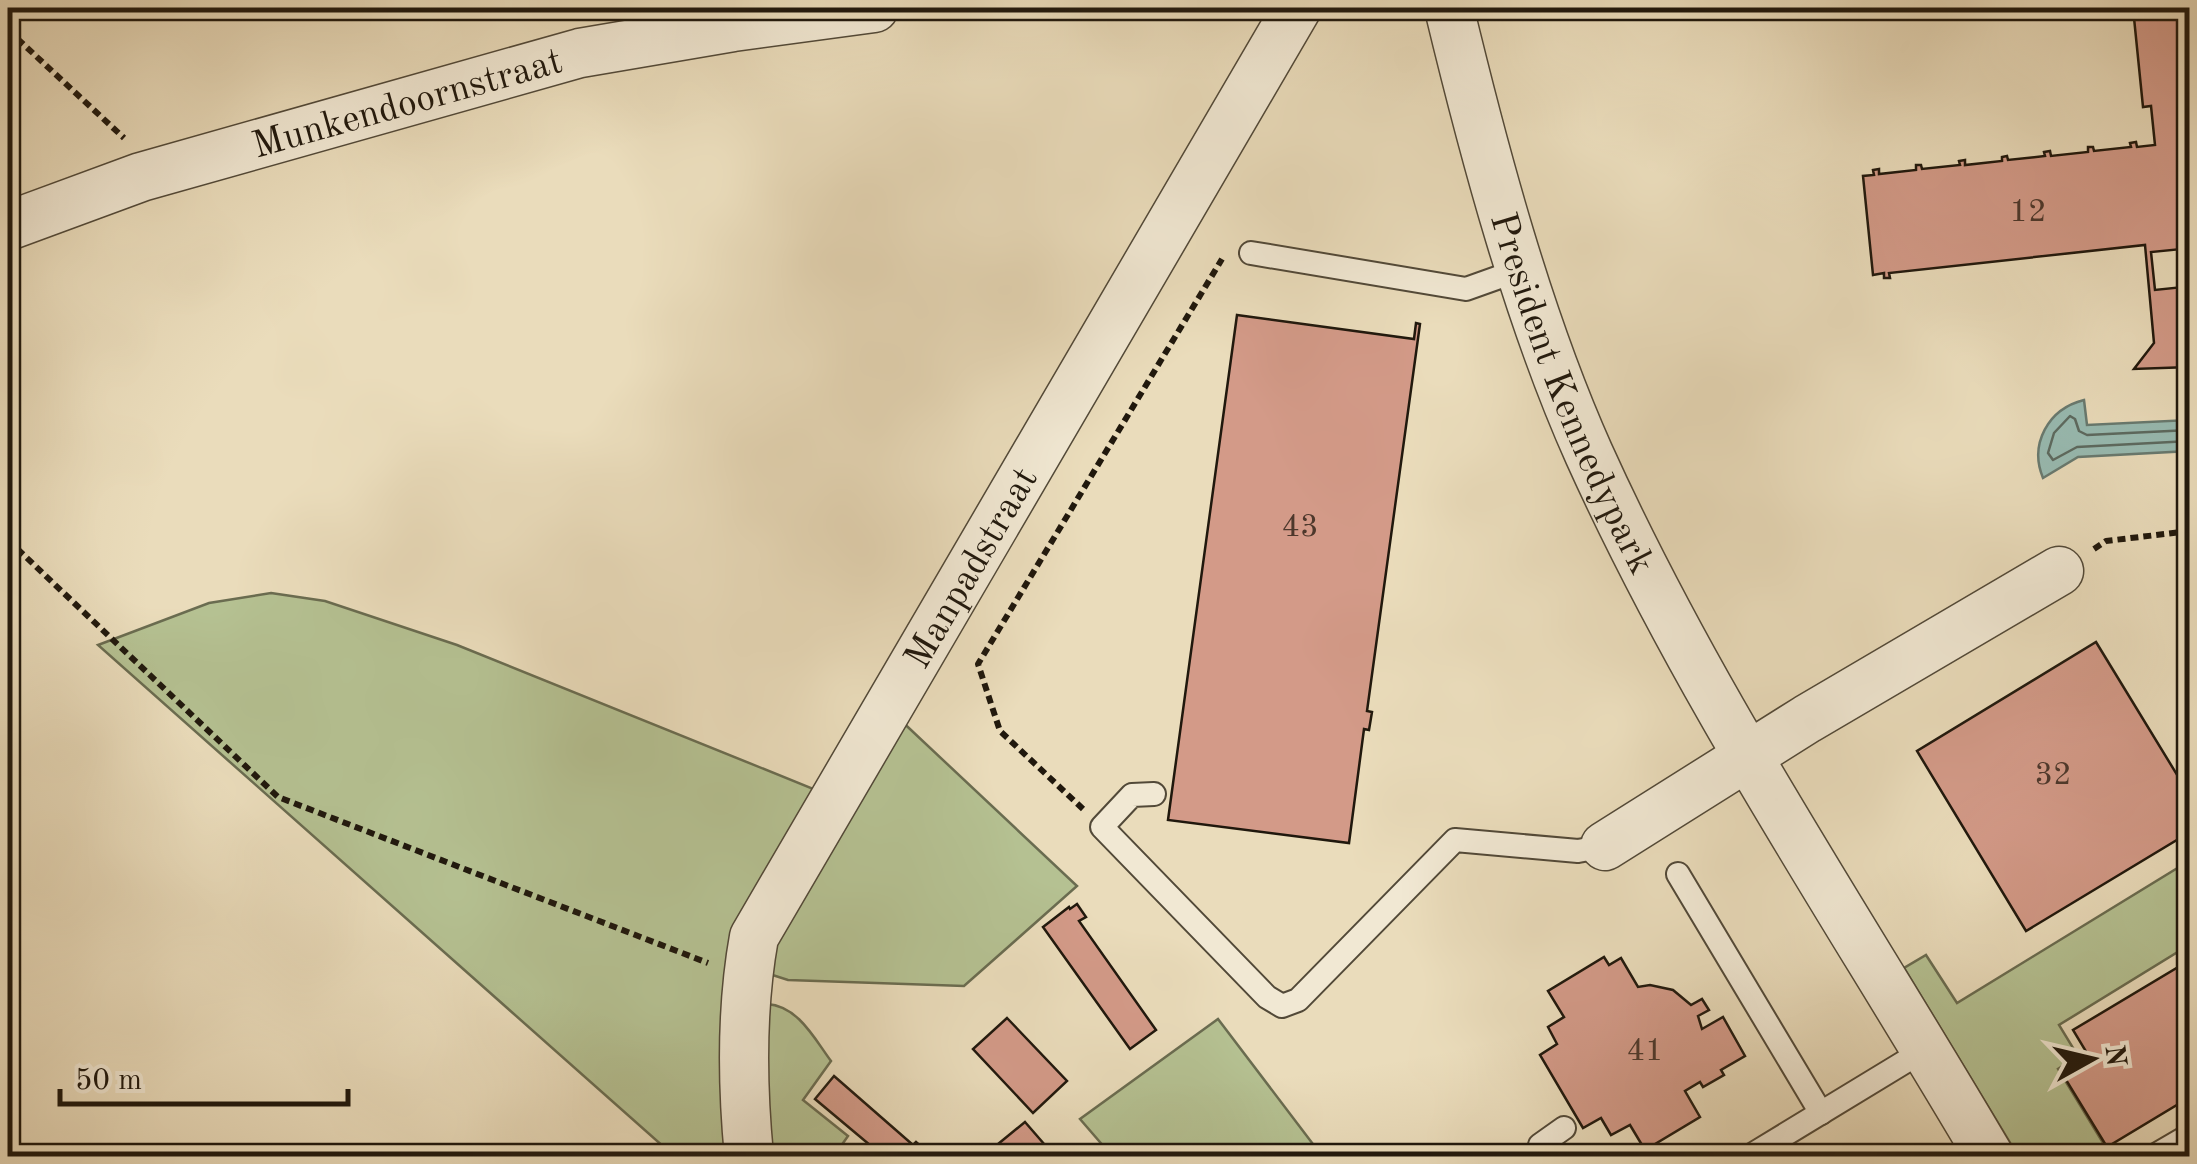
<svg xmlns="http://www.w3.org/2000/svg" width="2197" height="1164" font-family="'Old Standard TT',serif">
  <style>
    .green { fill: #b5c192; stroke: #6a6c50; stroke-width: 2.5 }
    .water { fill: #98bbb2; stroke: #687a70; stroke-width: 2.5 }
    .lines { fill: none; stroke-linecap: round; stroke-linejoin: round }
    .shore { stroke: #5c6a60; stroke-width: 2.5 }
    .building { fill: #d39a88; stroke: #20180d; stroke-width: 2.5; fill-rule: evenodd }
    .service-casing { stroke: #524938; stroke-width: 26 }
    .minor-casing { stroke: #524938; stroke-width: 51 }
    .path { stroke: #20180d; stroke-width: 6; stroke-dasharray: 8 5; stroke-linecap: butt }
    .service { stroke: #f1e8d3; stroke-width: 22 }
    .minor { stroke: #f1e8d3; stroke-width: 48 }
    .labels { text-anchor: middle; stroke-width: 10; stroke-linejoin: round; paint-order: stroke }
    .number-label { font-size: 32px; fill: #4d382c }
    .street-label { font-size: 38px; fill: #20180d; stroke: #f1e8d3 }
  </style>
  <rect width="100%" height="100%" fill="#eadcbb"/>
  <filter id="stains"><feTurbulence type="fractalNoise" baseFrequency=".002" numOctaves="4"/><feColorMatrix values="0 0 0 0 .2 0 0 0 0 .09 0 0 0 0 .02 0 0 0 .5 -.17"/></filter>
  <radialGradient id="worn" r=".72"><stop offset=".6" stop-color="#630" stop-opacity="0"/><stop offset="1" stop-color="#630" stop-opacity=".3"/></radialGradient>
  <g class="green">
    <polygon points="271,593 325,601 457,645 816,790 761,882 736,1156 674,1156 98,645 209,603"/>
    <polygon points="894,714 1077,886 964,986 788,980 760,971"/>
    <polygon points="2189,861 2189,945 2059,1025 2078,1056 2058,1069 2111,1156 2018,1156 1904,968 1926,955 1957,1003"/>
    <path d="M767,1004C798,1006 814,1038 831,1061L803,1100L848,1136L834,1156H761Z"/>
    <polygon points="1218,1019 1322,1156 1112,1156 1080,1119"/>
  </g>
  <path class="water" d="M2084,400L2087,425L2189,420V451L2078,457L2043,478C2029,444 2048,409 2084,400Z"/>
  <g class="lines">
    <polyline class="shore" points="2190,430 2087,435 2079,431 2075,419 2070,416 2054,433 2048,453 2053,460 2077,447 2190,441"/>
  </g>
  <g class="building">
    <path d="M2133,8H2190V367L2134,369L2154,343L2145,245L1889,273L1890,278H1884V273L1873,275L1863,176L1874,175L1873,170L1879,169V174L1916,170V165H1921L1922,169L1960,165L1959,161L1965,160V165L2002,161V157L2007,156L2008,160L2045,156L2044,152L2050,151L2051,156L2088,152V147H2093L2094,151L2131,147L2130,143L2136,142L2137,147L2155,145L2151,106L2143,107ZM2181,249L2184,287L2155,290L2151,252Z"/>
    <polygon points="1237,315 1414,339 1416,323 1420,324 1367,711 1372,712 1369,730 1364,729 1349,843 1168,820"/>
    <polygon points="2096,642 2190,796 2190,832 2026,931 1917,751"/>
    <polygon points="1077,904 1086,917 1079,921 1156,1030 1130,1049 1043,927 1069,907 1070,909"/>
    <polygon points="1604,957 1609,965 1621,958 1638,987 1650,985 1673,990 1691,1005 1702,999 1709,1010 1698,1016 1702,1029 1723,1017 1745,1056 1721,1070 1724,1075 1703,1087 1700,1082 1685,1091 1700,1117 1645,1150 1630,1125 1611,1135 1601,1118 1583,1128 1540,1055 1557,1044 1548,1027 1564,1017 1548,991"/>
    <polygon points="2190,960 2190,1097 2107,1147 2063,1075 2090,1058 2073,1030"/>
    <polygon points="1007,1018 1067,1081 1033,1113 973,1049"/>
    <polygon points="834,1076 913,1145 916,1142 932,1156 883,1156 815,1099"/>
    <polygon points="1025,1122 1051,1152 1045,1156 998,1156 992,1149"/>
  </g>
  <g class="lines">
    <g class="service-casing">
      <g id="service">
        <polyline points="1251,253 1466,289 1522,269"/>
        <polyline points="1154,794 1132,795 1102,827 1267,997 1282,1006 1298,1000 1455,840 1578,851 1605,846"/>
        <polyline points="1678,874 1821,1113"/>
        <polyline points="1538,1156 1540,1145 1564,1128"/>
        <polyline points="1750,1156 1926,1049"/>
        <polyline points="2154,1156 2190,1135"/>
      </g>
    </g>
    <g class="minor-casing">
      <g id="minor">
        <path id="s1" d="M1449,8C1484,153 1528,318 1589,454C1700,700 1853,924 1989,1156"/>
        <path id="s2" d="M8,226L141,177L580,53L733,27L874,8"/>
        <polyline points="1605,846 1807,719 2059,571"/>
        <path id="s3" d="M749,1156C742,1083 741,1009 754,937L1297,8"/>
      </g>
    </g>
    <g class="path">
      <polyline points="8,30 124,138"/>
      <polyline points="8,540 278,797 708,963"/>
      <polyline points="2094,549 2106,541 2190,531"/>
      <polyline points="1083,809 1000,731 978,664 1222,259"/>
    </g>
    <use href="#service" class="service"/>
    <use href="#minor" class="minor"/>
  </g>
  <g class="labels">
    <g class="number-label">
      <text x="2028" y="221">12</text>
      <text x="1300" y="536">43</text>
      <text x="2053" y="784">32</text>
      <text x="1645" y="1060">41</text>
    </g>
    <g class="street-label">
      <text dy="13" stroke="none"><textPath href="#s2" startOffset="418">Munkendoornstraat</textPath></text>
      <text dy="13" stroke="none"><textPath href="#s1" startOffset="405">President Kennedypark</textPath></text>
      <text dy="13" stroke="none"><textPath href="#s3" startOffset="648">Manpadstraat</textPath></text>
    </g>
  </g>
  <rect width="2197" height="1164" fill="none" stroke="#eadcbb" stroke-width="40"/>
  <rect x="10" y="10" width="2177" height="1144" fill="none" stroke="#20180d" stroke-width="5"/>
  <rect x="20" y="20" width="2157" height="1124" fill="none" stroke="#20180d" stroke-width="2.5"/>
  <g transform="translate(2092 1059) rotate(82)" stroke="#f1e8d3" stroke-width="8" paint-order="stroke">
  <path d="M0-8L18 38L0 25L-18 38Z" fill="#20180d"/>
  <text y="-15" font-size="28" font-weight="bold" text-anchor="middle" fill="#20180d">N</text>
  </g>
  <path d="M60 1089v15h288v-15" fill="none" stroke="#20180d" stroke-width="5"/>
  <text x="75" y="1089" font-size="30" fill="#20180d" stroke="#f1e8d3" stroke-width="8" paint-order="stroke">50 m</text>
  <rect width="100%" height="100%" filter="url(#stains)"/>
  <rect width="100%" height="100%" fill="url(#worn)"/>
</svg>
